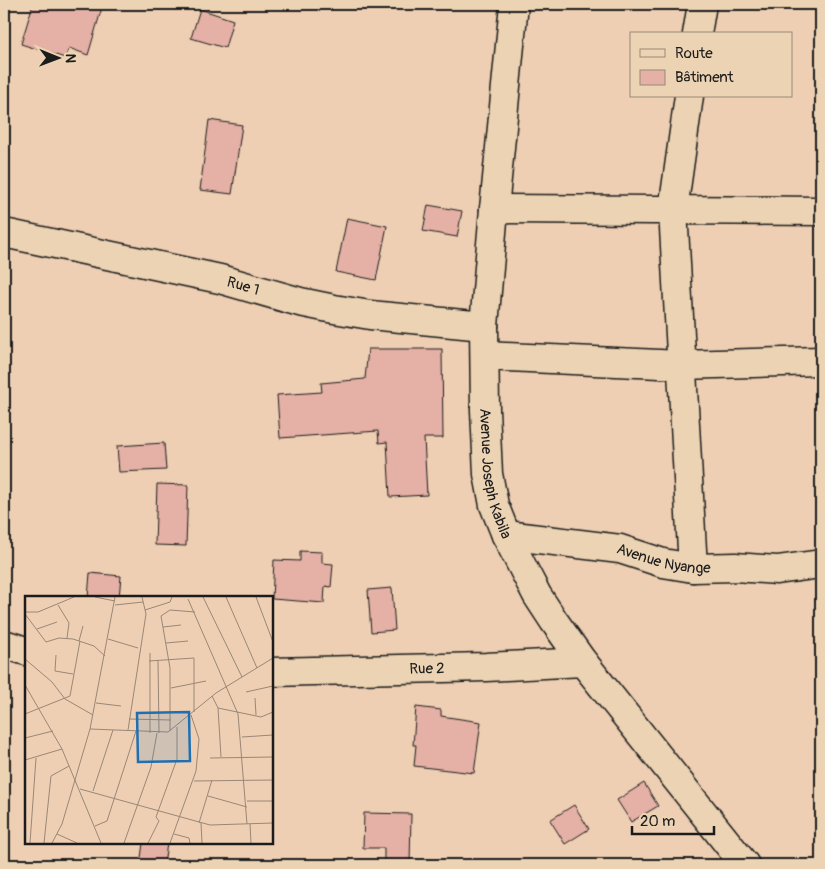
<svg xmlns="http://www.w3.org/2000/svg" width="825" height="869" font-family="Pangolin,sans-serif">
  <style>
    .building { fill: #e5b0a5; stroke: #1c1c1c }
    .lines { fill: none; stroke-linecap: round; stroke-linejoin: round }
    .minor-casing { stroke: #1c1c1c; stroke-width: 31 }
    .minor { stroke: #ebd3b3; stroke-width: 28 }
    .labels { text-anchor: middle; stroke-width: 4; stroke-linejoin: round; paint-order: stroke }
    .street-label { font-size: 15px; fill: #1c1c1c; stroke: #ebd3b3 }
    .inset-road { fill: none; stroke: #9a8777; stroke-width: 1 }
    .view { fill: #1f6fb2; fill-opacity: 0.15; stroke: #1f6fb2; stroke-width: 2.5 }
    .inset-edge { fill: none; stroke: #1c1c1c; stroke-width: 2.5 }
  </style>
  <rect width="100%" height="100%" fill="#eecfb3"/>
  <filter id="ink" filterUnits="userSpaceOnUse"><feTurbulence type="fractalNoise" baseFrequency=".02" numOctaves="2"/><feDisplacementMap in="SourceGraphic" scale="10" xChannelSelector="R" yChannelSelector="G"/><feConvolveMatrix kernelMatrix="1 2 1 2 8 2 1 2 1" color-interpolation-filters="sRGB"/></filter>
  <g filter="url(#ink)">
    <g class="building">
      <polygon points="33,4 103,4 88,55 69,48 65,58 21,44"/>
      <polygon points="200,9 233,20 225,48 191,38"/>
      <polygon points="209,120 242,125 232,194 200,190"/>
      <polygon points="428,205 462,211 457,237 423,231"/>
      <polygon points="347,218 387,226 376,280 336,272"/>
      <polygon points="368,349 442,349 443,438 424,438 427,495 390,497 387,442 379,443 378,431 280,438 277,395 322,392 321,383 365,379"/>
      <polygon points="164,443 166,470 119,472 117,446"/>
      <polygon points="157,484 188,485 186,546 155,545"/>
      <polygon points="300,551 322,552 322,563 333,564 331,587 325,586 324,603 272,599 274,560 300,561"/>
      <polygon points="90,573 121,576 119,598 88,598"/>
      <polygon points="392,588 395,630 371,632 368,590"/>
      <polygon points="416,707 441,710 441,716 481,722 474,773 414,766 416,745 413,745"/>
      <polygon points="644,783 658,806 631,822 617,800"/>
      <polygon points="574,805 589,829 565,844 550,820"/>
      <polygon points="364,813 411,814 410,865 384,865 384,848 363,848"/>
      <polygon points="143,843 167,843 164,865 140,865"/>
    </g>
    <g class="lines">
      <g class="minor-casing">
        <g id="minor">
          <path id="s1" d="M514,4L494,209L484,326L485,410L488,474L494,505L506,535L524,570L537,595L554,621L583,662L745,865"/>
          <polyline points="697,34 702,4"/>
          <polyline points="689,96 673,210 693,568"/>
          <polyline points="494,209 821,211"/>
          <path id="s2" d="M4,233L220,279L300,302L334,309L370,315L484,326"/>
          <polyline points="485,356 681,365 821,361"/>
          <path id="s3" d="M506,535L620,549L663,563L693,568L735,567L777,570L821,564"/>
          <polyline points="4,644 26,651"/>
          <path id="s4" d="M271,672L486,667L583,662"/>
        </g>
      </g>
      <use href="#minor" class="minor"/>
    </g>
  </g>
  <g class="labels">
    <g class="street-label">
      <text dy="5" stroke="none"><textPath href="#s2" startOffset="245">Rue 1</textPath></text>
      <text dy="5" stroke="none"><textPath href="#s1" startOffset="472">Avenue Joseph Kabila</textPath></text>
      <text dy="5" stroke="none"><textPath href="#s3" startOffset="160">Avenue Nyange</textPath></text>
      <text dy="5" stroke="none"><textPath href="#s4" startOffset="156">Rue 2</textPath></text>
    </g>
  </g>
  <g transform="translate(25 596)">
    <rect width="248" height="248" fill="#eecfb3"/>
    <path class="inset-road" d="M70,1L90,5M178,1L217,81M201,1L232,72M231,1L248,46M163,3L213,118L222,228M33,9L44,27L42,42M90,9L118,6M120,14L145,6L147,1M0,16H13L49,1M0,18L21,46L34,42L48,43L69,50L80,60M138,31L156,29M12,33L32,26M83,43L113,52M54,45L58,30M141,47L163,45M125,57V137M31,59L30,75L48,78M0,63L27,86L40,103L68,119M124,65L169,62V116M133,65L134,137M0,89L37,153L76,247M146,92L181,85M221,96L248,90M187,100L193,112L196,161M230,102L231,119M71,107L96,110M193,112L236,121L248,116M0,118L45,100L55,45M104,123L146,124M65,133L143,136L191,97L248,62M103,134L121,18L117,1M145,135V72L136,20L145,14L170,16M217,141L248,139M0,142L28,135M185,162L248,161M0,164L37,153M169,185L248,184M55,193L185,229L248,227M68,195L88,134M183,200L222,211M222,205H248M174,227L187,184M176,227L177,247M225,228L226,247M70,230L82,225L111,135M32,238L52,247M149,238L164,242L165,247M5,247L11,162M19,247L26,180L44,170M27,247L37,228L65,133L90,1M99,247L126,171L132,137M123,247L134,225L131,221L152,163V131M145,247L171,175L174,143L166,119"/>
    <path class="view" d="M164,116L165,165L113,166L112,117Z"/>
    <rect width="248" height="248" class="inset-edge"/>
  </g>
  <rect width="825" height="869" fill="none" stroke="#ebd3b3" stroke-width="20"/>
  <rect x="10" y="10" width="805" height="849" fill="none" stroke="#1c1c1c" stroke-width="2" filter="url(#ink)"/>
  <rect x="630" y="32" width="162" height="65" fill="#ebd3b3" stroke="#988a77"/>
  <rect x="640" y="49" width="25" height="8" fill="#ebd3b3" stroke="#988a77"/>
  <text x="675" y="58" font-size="15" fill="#1c1c1c">Route</text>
  <rect x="640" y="70" width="25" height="15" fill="#e5b0a5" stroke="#988a77"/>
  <text x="675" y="82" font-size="15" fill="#1c1c1c">Bâtiment</text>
  <g transform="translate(58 58) rotate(91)" stroke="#ebd3b3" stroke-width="4" paint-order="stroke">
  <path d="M0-4L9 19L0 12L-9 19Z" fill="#1c1c1c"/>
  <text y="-8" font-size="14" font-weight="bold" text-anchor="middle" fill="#1c1c1c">N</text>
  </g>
  <path d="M632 826v8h82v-8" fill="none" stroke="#1c1c1c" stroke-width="2.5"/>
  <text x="640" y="826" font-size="15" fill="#1c1c1c" stroke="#ebd3b3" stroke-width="4" paint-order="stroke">20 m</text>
</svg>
